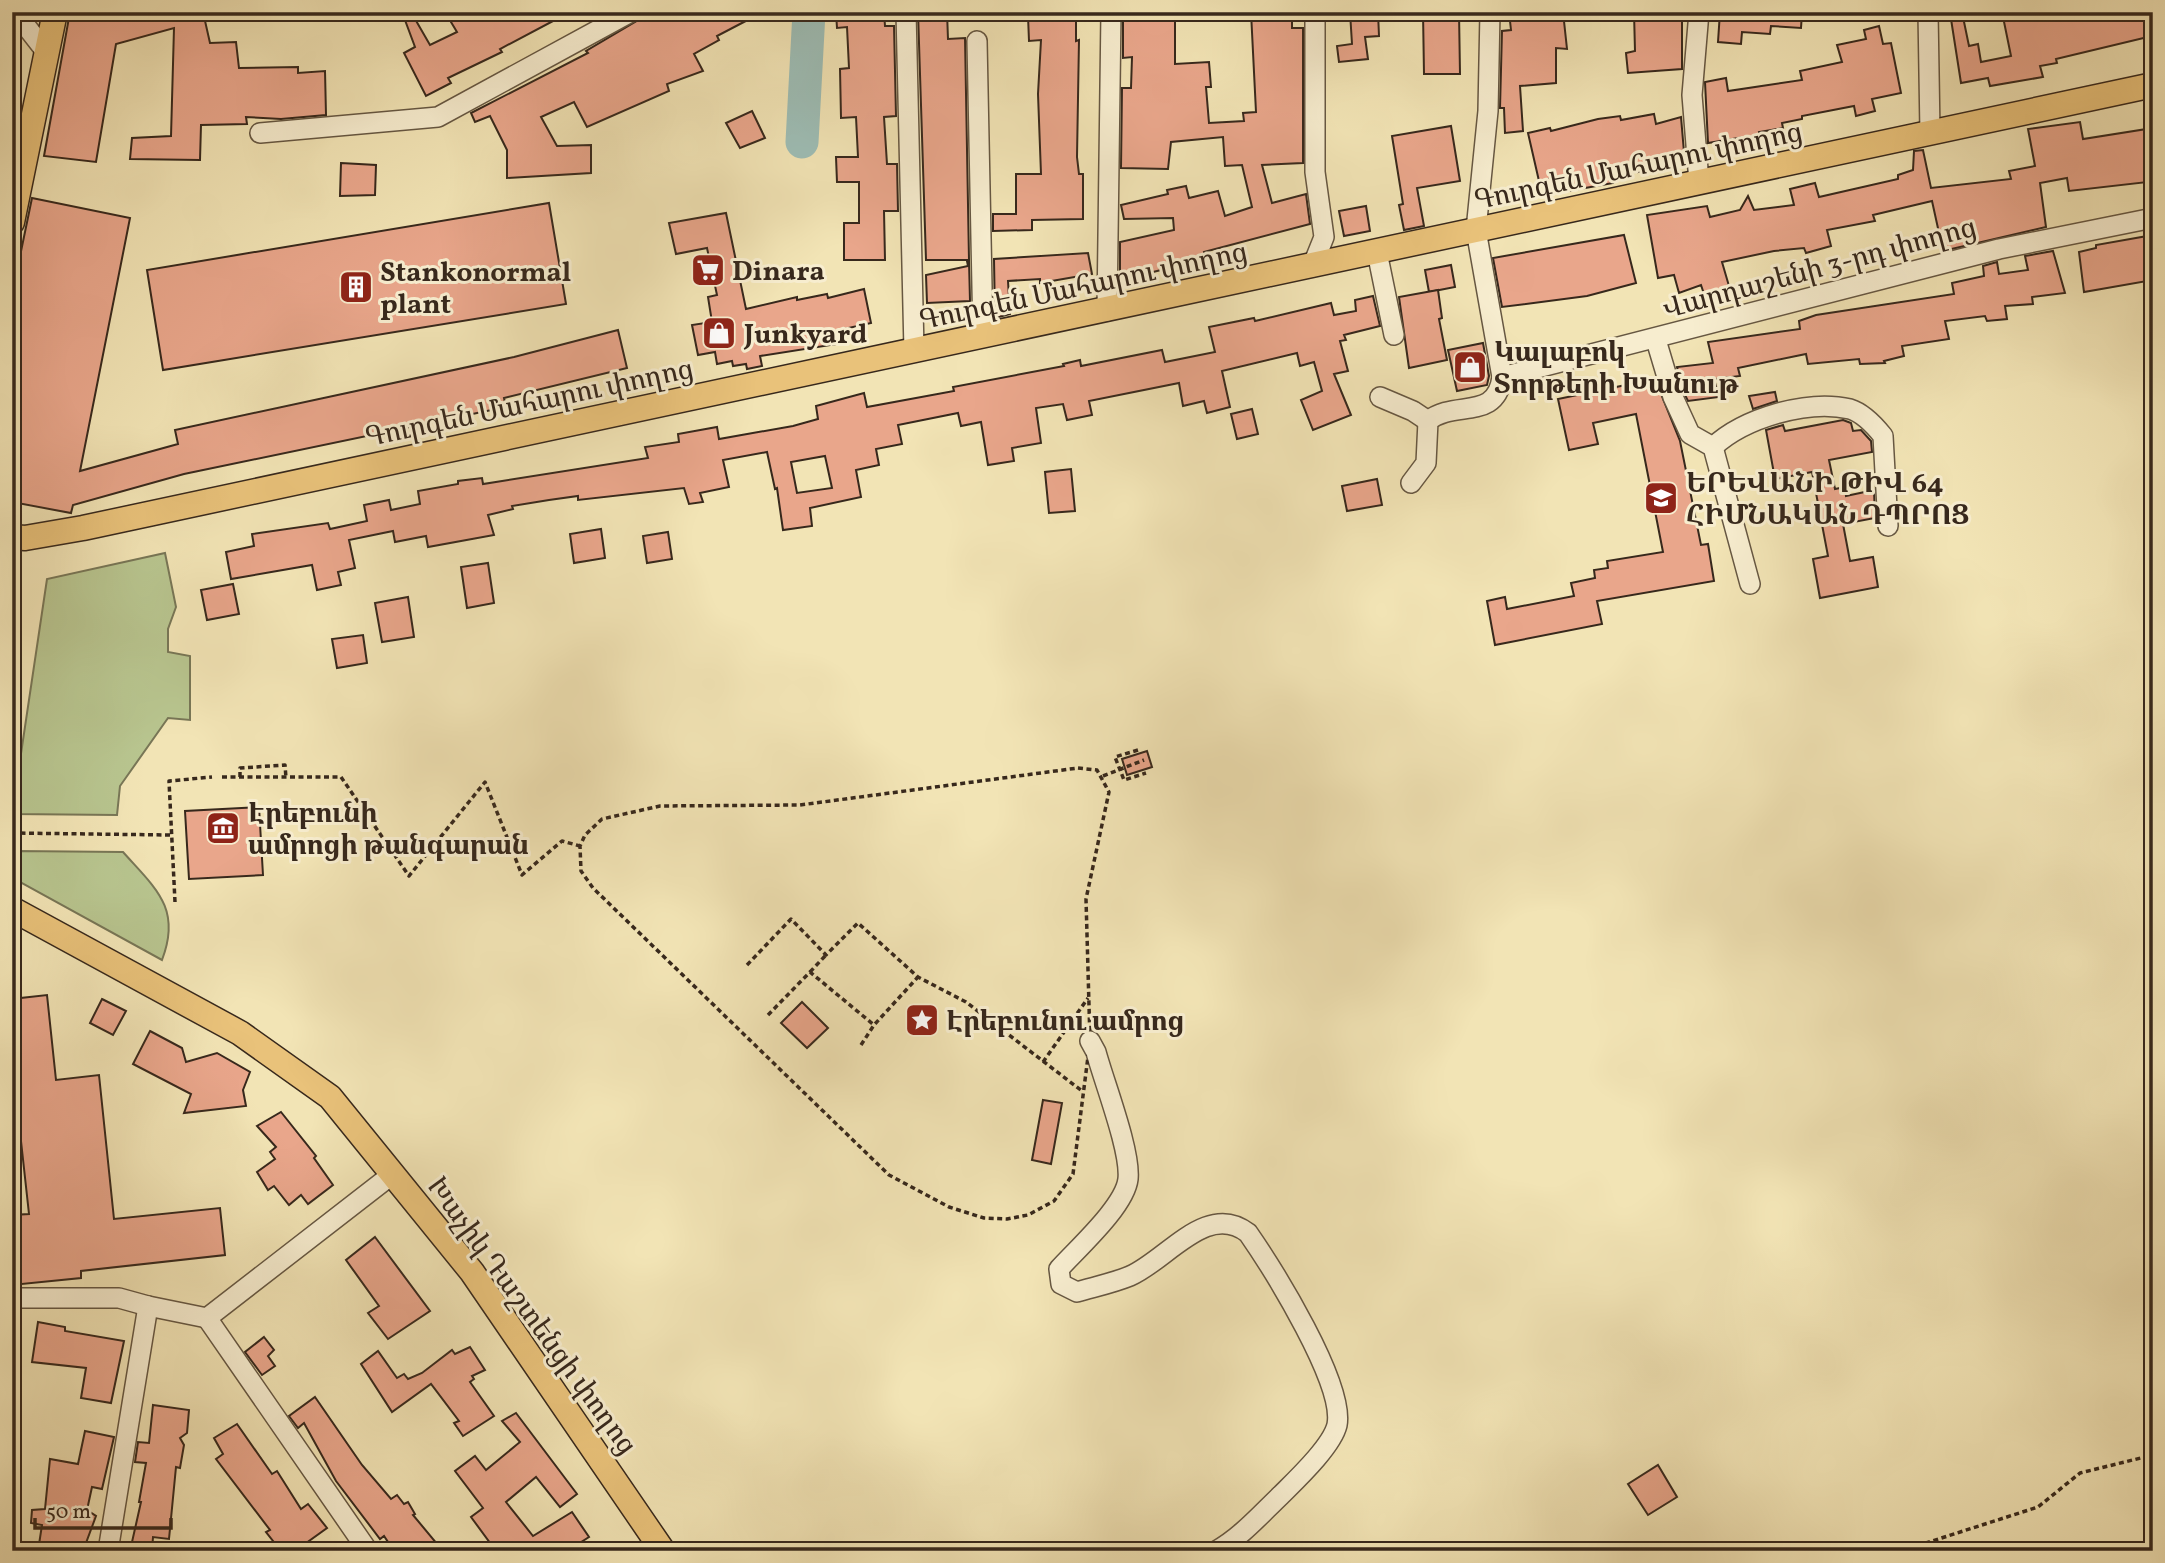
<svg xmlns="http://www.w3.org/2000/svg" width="2165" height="1563" font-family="Vollkorn,'Noto Serif Armenian',serif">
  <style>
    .green { fill: #b8c58f; stroke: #787656; stroke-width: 2 }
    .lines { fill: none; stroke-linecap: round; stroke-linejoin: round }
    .river { stroke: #9dbdb5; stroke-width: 33 }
    .building { fill: #e9a68b; stroke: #37281c; stroke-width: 2; fill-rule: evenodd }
    .minor-casing { stroke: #665742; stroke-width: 22 }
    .major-casing { stroke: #37281c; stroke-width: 27 }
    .path { stroke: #37281c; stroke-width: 3.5; stroke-dasharray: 5 3.5; stroke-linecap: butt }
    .minor { stroke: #f7edcf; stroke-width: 19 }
    .major { stroke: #e9c27a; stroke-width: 24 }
    .labels { text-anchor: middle; stroke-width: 6; stroke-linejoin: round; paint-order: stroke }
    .street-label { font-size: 28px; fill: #37281c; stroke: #f7edcf }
    .poi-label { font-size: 28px; font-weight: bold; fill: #37281c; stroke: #f7edcf; text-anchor: start }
  </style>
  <rect width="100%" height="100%" fill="#f2e4b5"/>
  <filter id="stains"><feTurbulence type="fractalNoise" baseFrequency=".00286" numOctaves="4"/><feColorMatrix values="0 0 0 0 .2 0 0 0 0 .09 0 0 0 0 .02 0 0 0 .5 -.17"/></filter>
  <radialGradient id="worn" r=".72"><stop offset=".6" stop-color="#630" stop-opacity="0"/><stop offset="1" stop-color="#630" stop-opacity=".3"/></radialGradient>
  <g class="green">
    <polygon points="165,553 176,607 168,629 168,652 190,656 190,720 168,718 120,786 117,815 12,814 47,579"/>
    <path d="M16,851L123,852C155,888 182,908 162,960L18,881Z"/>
  </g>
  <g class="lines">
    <polyline class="river" points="802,142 809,12"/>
  </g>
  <g class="building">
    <polygon points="70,12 203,12 210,43 236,42 239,68 298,67 298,73 325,71 326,115 281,119 246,117 247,124 201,125 200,160 130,159 132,138 171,136 174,28 116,44 96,162 44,156"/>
    <polygon points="402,12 411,12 430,45 457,32 448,17 455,12 570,12 500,49 502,52 448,78 451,83 426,96 404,53 415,47"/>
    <polygon points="652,12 763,12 717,36 719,40 694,54 703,71 667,84 669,91 587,127 574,102 541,117 557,146 591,145 591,173 507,178 507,150 490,116 475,122 471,113 588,53 586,51"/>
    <polygon points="836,12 884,12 885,26 894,26 896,116 884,117 887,164 897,164 898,211 884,211 885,260 844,260 844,223 859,223 859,182 837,182 836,157 858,157 856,117 841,118 840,69 849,68 847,27 837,28"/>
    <polygon points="918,12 947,12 948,39 965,38 969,260 926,260"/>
    <polygon points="1130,12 1175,13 1175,64 1209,62 1211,87 1206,87 1209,123 1244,121 1243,113 1256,112 1251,12 1292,12 1292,28 1303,28 1303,163 1262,165 1272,203 1306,194 1310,224 1204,252 1207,264 1187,270 1186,264 1120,280 1120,242 1174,230 1173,218 1124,219 1121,205 1168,194 1167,190 1186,186 1189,198 1218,191 1225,216 1252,207 1242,165 1225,166 1223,137 1171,142 1168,169 1121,168 1122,88 1131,88 1132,57 1123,58 1123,20 1130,20"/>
    <polygon points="1350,12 1378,12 1379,36 1365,37 1368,59 1339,62 1337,46 1352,44"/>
    <polygon points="1423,12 1459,12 1460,74 1424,74"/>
    <polygon points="1509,12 1563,12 1567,49 1556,48 1556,83 1520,86 1523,131 1505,133 1504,108 1500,108 1502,31 1511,30"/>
    <polygon points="1634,12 1682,12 1682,69 1628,73 1626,53 1635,51"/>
    <polygon points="1720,12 1802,13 1801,28 1771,26 1770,34 1742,32 1741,44 1718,42"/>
    <polygon points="2002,12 2147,12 2152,36 2056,59 2057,63 2040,66 2043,77 1990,86 1988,78 1961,83 1951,19 1963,17 1969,46 1978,44 1981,62 2011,56"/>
    <polygon points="1076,13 1076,41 1079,40 1077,157 1079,174 1083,174 1083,219 1032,220 1032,230 993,231 993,214 1016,214 1016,174 1041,174 1038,94 1041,40 1029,41 1028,16"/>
    <polygon points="1879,26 1883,44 1891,43 1901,93 1872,99 1875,111 1856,116 1854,106 1802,116 1802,119 1782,123 1783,128 1759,132 1762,147 1746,149 1745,137 1708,143 1705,82 1726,78 1728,91 1802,80 1800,71 1842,62 1837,45 1866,39 1864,30"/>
    <polygon points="752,111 765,138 740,148 726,123"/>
    <polygon points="1654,114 1656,124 1681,117 1685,164 1638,172 1636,161 1610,169 1613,183 1563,192 1561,176 1539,181 1528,133 1550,128 1551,131 1598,119 1620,116 1621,120"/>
    <polygon points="2080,122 2083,139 2153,128 2153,168 2145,170 2148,182 2069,191 2067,178 2040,183 2046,227 1943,251 1932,201 1873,215 1875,221 1827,230 1831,246 1806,253 1804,248 1774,251 1722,262 1729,286 1704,294 1701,285 1679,293 1674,275 1658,278 1647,215 1707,206 1710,217 1740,210 1748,196 1754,210 1794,205 1790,189 1815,183 1819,197 1898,179 1898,175 1913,170 1914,151 1923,150 1931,188 2011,179 2009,171 2035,166 2028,129"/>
    <polygon points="1451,126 1460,181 1417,188 1424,226 1404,230 1399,205 1403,204 1392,136"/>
    <polygon points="341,163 376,165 375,195 340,196"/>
    <polygon points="32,198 130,218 80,471 178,444 175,430 514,357 618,330 627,368 504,398 506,407 184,474 73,505 71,513 12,502 12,295"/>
    <polygon points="549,203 566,304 163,370 147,270"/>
    <polygon points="1366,206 1370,231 1344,236 1339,211"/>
    <polygon points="726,213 746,309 797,297 797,300 827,294 828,298 864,289 871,323 835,331 837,344 760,356 762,366 747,369 746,364 733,366 732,361 717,364 715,352 698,355 692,325 712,322 708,297 717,295 707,248 676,254 669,223"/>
    <polygon points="1624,235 1636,283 1587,296 1502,307 1493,258"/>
    <polygon points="2153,235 2153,280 2084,292 2079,252 2096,248 2096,245"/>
    <polygon points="2053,251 2065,293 2032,297 2033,304 2005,306 2007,319 1987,321 1985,316 1945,321 1949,339 1902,346 1904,356 1884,361 1885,363 1860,364 1859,359 1808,364 1806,354 1738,368 1740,376 1714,379 1719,397 1688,401 1684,393 1677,367 1713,363 1708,342 1800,329 1799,321 1816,315 1954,294 1952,283 1984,276 1983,266 1997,262 1999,274 2028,270 2025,256"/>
    <polygon points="1088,253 1092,274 1040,283 1040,279 1008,281 1010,314 995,318 994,259"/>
    <polygon points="967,261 969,261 970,301 927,303 926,275 968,266"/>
    <polygon points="1451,265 1455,287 1429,292 1425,270"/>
    <polygon points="1438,290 1442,318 1439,319 1447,360 1409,368 1399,297"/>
    <path d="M1373,296L1380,326L1344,335L1346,340L1340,341L1348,371L1334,374L1351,415L1313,430L1301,400L1322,391L1314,362L1300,366L1297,353L1222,371L1230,407L1207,413L1204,401L1183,406L1179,383L1089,401L1092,415L1067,420L1063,404L1036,408L1041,443L1012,448L1014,461L988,465L981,422L961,426L958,413L898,425L902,444L876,449L879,465L856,470L861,497L810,508L812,526L783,530L777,488L775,489L767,452L723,460L729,487L700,493L703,502L689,504L684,488L578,500V496L549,500L512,506L513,509L488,515L494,535L428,547L426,536L395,542L393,531L349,540L355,568L338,572L341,585L317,590L312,565L231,579L226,552L254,546L252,534L328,523L330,529L367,521L364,505L389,500L391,510L420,504L418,491L458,484V481L482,478L483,484L648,458L645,447L679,442L678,434L717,427L719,439L793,426L818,419L816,406L864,393L867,407L954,391L953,387L1064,366L1063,364L1080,360L1081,366L1162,350L1165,362L1215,352L1209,327L1254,318L1255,321L1331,303L1334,315L1356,311L1355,300ZM825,456L832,488L797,493L791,462Z"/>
    <polygon points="1483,343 1489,376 1487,385 1457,391 1448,350"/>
    <polygon points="1655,379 1680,441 1701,545 1708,544 1714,581 1597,601 1602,624 1495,645 1487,601 1505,597 1507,609 1574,596 1571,583 1595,578 1594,570 1608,568 1607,561 1663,552 1636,414 1593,423 1598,444 1569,450 1558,399"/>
    <polygon points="1775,392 1777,401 1753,409 1749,396"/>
    <polygon points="1252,409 1258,434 1237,439 1231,414"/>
    <polygon points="1843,420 1851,423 1853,431 1861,430 1871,441 1872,452 1829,460 1835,489 1845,487 1846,496 1874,490 1875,518 1843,524 1850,561 1873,557 1878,587 1820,598 1813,559 1828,556 1812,472 1775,479 1766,430 1783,425 1785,431"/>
    <polygon points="1071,469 1075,511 1049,513 1045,472"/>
    <polygon points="1377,479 1382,505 1347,511 1342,486"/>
    <polygon points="601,529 605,558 574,563 570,534"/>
    <polygon points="668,532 672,559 647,563 643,536"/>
    <polygon points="488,563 494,603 467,608 461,567"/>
    <polygon points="233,584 239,614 207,620 201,590"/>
    <polygon points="408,597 414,637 382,642 375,603"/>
    <polygon points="363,635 367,663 337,668 332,639"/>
    <polygon points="1147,751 1152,767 1127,775 1122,759"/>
    <polygon points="259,807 263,875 189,879 185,811"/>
    <polygon points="47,995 56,1080 99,1075 114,1219 220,1208 225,1255 81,1271 81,1278 12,1285 12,1215 29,1214 12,1059 12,999"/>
    <polygon points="102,999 126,1011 113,1035 90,1023"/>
    <polygon points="802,1002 828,1028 807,1048 781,1023"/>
    <polygon points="150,1031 182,1048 186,1062 217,1053 250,1072 243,1090 246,1106 184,1113 191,1094 133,1064"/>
    <polygon points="1043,1100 1062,1103 1051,1164 1032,1160"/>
    <polygon points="281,1112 316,1156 314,1158 333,1185 308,1204 301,1195 289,1205 274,1186 268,1190 257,1172 275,1159 270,1152 276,1147 257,1126"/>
    <polygon points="375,1237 430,1311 388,1339 368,1313 379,1306 346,1260"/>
    <polygon points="38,1322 65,1327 65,1331 124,1341 111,1403 81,1398 86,1368 32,1362"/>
    <polygon points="264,1337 274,1350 268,1356 275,1366 262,1375 245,1352"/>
    <polygon points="470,1347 485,1370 472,1376 474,1379 470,1382 494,1416 463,1436 454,1423 459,1421 431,1384 392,1412 361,1364 378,1351 397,1378 404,1374 408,1379 422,1373 452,1350 455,1354"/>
    <polygon points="315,1397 362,1465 391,1499 397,1495 404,1504 408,1502 415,1514 413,1515 438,1545 430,1551 394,1551 384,1536 380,1539 336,1481 304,1423 298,1428 289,1416"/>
    <polygon points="153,1405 189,1410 187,1433 180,1438 184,1445 180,1468 176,1467 169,1539 153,1537 152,1551 130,1551 141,1502 139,1502 146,1463 135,1462 138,1442 149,1443"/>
    <polygon points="516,1413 577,1494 560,1507 536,1477 506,1502 533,1536 572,1512 589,1537 567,1551 496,1551 471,1517 483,1508 455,1471 475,1456 486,1470 520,1442 502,1421"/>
    <polygon points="237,1424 272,1474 277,1471 301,1509 308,1504 327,1528 295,1551 281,1551 266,1532 270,1530 216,1459 223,1454 214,1438"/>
    <polygon points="85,1431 114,1437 102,1489 92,1487 87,1510 96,1516 83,1551 38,1551 42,1525 31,1523 32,1510 45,1509 50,1459 78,1464"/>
    <polygon points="1658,1465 1677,1497 1648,1515 1628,1484"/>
  </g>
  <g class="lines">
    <g class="minor-casing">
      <g id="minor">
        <polyline points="15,12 47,53"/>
        <polyline points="906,12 914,350"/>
        <polyline points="1699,12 1692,95 1699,182"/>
        <polyline points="1928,12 1930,133"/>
        <polyline points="977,41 983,336"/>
        <polyline points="260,133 438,117 631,12"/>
        <polyline points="1377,252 1394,335"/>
        <polyline points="1312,267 1324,237 1315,172 1315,12"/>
        <polyline points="1107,311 1111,12"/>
        <polyline points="1656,340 1673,397 1690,434 1713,447 1750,584"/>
        <polyline points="1502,377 1999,249 2153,218"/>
        <polyline points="1380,397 1413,411 1428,421"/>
        <path d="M1713,447C1744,418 1808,399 1850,409C1863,413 1875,426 1883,436L1888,526"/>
        <path d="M1411,483L1426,463L1428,421C1455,399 1496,422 1502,377L1476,230L1488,111L1490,12"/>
        <path d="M1090,1041L1096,1052C1104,1082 1131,1151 1128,1179C1125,1206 1078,1248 1059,1269L1061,1284L1077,1292C1094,1287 1113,1283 1130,1276C1167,1260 1207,1201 1248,1233C1273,1269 1345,1384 1337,1425C1332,1446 1297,1479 1281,1495C1260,1515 1241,1537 1216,1551"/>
        <polyline points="12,1298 119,1298 148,1306"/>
        <polyline points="108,1551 148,1306 207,1318"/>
        <polyline points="368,1551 207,1318 394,1173"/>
      </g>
    </g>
    <g class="major-casing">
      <g id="major">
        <polyline points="12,222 55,12"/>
        <polyline points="12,537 25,538 83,528 2153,85"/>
        <polyline points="12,909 240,1033 330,1097 472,1272 663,1551"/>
      </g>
    </g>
    <g class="path">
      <polyline points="1138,750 1115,757 1124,780 1146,773"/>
      <polygon points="1078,768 1097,770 1109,792 1086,899 1090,1041 1073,1174 1054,1201 1028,1215 1007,1219 984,1218 949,1207 889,1175 593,888 581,871 580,846 585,835 602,819 660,806 800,805"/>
      <polyline points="1103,776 1144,760"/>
      <polyline points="222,777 341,777 409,876 485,782 522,875 562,841 580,846"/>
      <polyline points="240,777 240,768 285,765 286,778"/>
      <polyline points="12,833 171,835"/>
      <polyline points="175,902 169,781 212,777"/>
      <polyline points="747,965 791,919 826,955 858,923 918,977 966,1002 1082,1091"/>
      <polyline points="810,972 826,955"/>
      <polyline points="768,1015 810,972 874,1025"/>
      <polyline points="861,1045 874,1025 918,977"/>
      <polyline points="1043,1062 1088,998"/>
      <polyline points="1901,1551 2038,1507 2080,1473 2153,1455"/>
    </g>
    <use href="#minor" class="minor"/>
    <use href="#major" class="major"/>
  </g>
  <defs>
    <g id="supermarket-square" transform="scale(1.75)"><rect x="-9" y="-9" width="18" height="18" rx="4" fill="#8f2418" stroke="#f7edcf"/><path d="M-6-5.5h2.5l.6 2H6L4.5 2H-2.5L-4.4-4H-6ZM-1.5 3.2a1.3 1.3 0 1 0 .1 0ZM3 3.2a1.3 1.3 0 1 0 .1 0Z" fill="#fff"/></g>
    <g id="building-square" transform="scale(1.75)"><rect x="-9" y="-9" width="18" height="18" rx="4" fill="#8f2418" stroke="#f7edcf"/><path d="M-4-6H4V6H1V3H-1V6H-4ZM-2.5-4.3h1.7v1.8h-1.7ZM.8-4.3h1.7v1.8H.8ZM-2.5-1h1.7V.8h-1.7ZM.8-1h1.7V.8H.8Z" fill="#fff"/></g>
    <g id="shop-square" transform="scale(1.75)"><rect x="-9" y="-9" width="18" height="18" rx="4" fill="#8f2418" stroke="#f7edcf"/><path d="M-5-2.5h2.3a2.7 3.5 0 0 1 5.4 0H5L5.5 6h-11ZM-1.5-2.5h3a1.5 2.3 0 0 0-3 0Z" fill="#fff"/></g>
    <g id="school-square" transform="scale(1.75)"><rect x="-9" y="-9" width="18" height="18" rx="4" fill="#8f2418" stroke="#f7edcf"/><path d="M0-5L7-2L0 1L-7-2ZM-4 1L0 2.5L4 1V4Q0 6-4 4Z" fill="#fff"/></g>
    <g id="museum-square" transform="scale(1.75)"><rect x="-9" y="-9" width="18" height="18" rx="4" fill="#8f2418" stroke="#f7edcf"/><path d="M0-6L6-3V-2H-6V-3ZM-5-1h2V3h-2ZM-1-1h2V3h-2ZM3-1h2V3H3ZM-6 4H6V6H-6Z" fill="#fff"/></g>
    <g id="sight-square" transform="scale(1.75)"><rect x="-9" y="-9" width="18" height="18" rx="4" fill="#8f2418" stroke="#f7edcf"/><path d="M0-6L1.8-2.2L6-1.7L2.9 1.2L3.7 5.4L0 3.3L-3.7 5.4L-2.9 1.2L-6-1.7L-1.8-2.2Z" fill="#fff"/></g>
  </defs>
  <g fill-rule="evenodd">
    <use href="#supermarket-square" x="708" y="270"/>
    <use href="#building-square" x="356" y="287"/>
    <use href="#shop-square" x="719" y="333"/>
    <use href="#shop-square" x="1470" y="367"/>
    <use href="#school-square" x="1661" y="498"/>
    <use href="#museum-square" x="223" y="828"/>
    <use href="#sight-square" x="922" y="1020"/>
  </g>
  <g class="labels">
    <g class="street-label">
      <text transform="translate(1638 165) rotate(-12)" y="10">Գուրգեն Մահարու փողոց</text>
      <text transform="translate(1819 267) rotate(-15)" y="10">Վարդաշենի 3-րդ փողոց</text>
      <text transform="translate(1083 285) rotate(-12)" y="10">Գուրգեն Մահարու փողոց</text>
      <text transform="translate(529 402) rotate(-12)" y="10">Գուրգեն Մահարու փողոց</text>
      <text transform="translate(533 1315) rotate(54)" y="10">Խաչիկ Դաշտենցի փողոց</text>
    </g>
    <g class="poi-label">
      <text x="732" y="280">Dinara</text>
      <text x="380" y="281">Stankonormal<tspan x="380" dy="32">plant</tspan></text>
      <text x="744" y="343">Junkyard</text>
      <text x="1494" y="361">Կալաբոկ<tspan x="1494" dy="32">Տորթերի Խանութ</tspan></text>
      <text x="1686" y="492">ԵՐԵՎԱՆԻ ԹԻՎ 64<tspan x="1686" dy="32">ՀԻՄՆԱԿԱՆ ԴՊՐՈՑ</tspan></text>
      <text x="248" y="822">Էրեբունի<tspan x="248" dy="32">ամրոցի թանգարան</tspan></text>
      <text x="946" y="1030">Էրեբունու ամրոց</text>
    </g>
  </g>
  <rect width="2165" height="1563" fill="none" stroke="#f2e4b5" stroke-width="42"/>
  <rect x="14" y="14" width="2137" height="1535" fill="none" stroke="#37281c" stroke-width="3.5"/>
  <rect x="21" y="21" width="2123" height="1521" fill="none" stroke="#37281c" stroke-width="2"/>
  <path d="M35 1518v10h136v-10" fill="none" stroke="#37281c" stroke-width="3.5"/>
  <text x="46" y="1518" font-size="21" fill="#37281c" stroke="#f7edcf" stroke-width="5" paint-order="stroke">50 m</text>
  <rect width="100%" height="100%" filter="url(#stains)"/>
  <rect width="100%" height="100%" fill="url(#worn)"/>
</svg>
